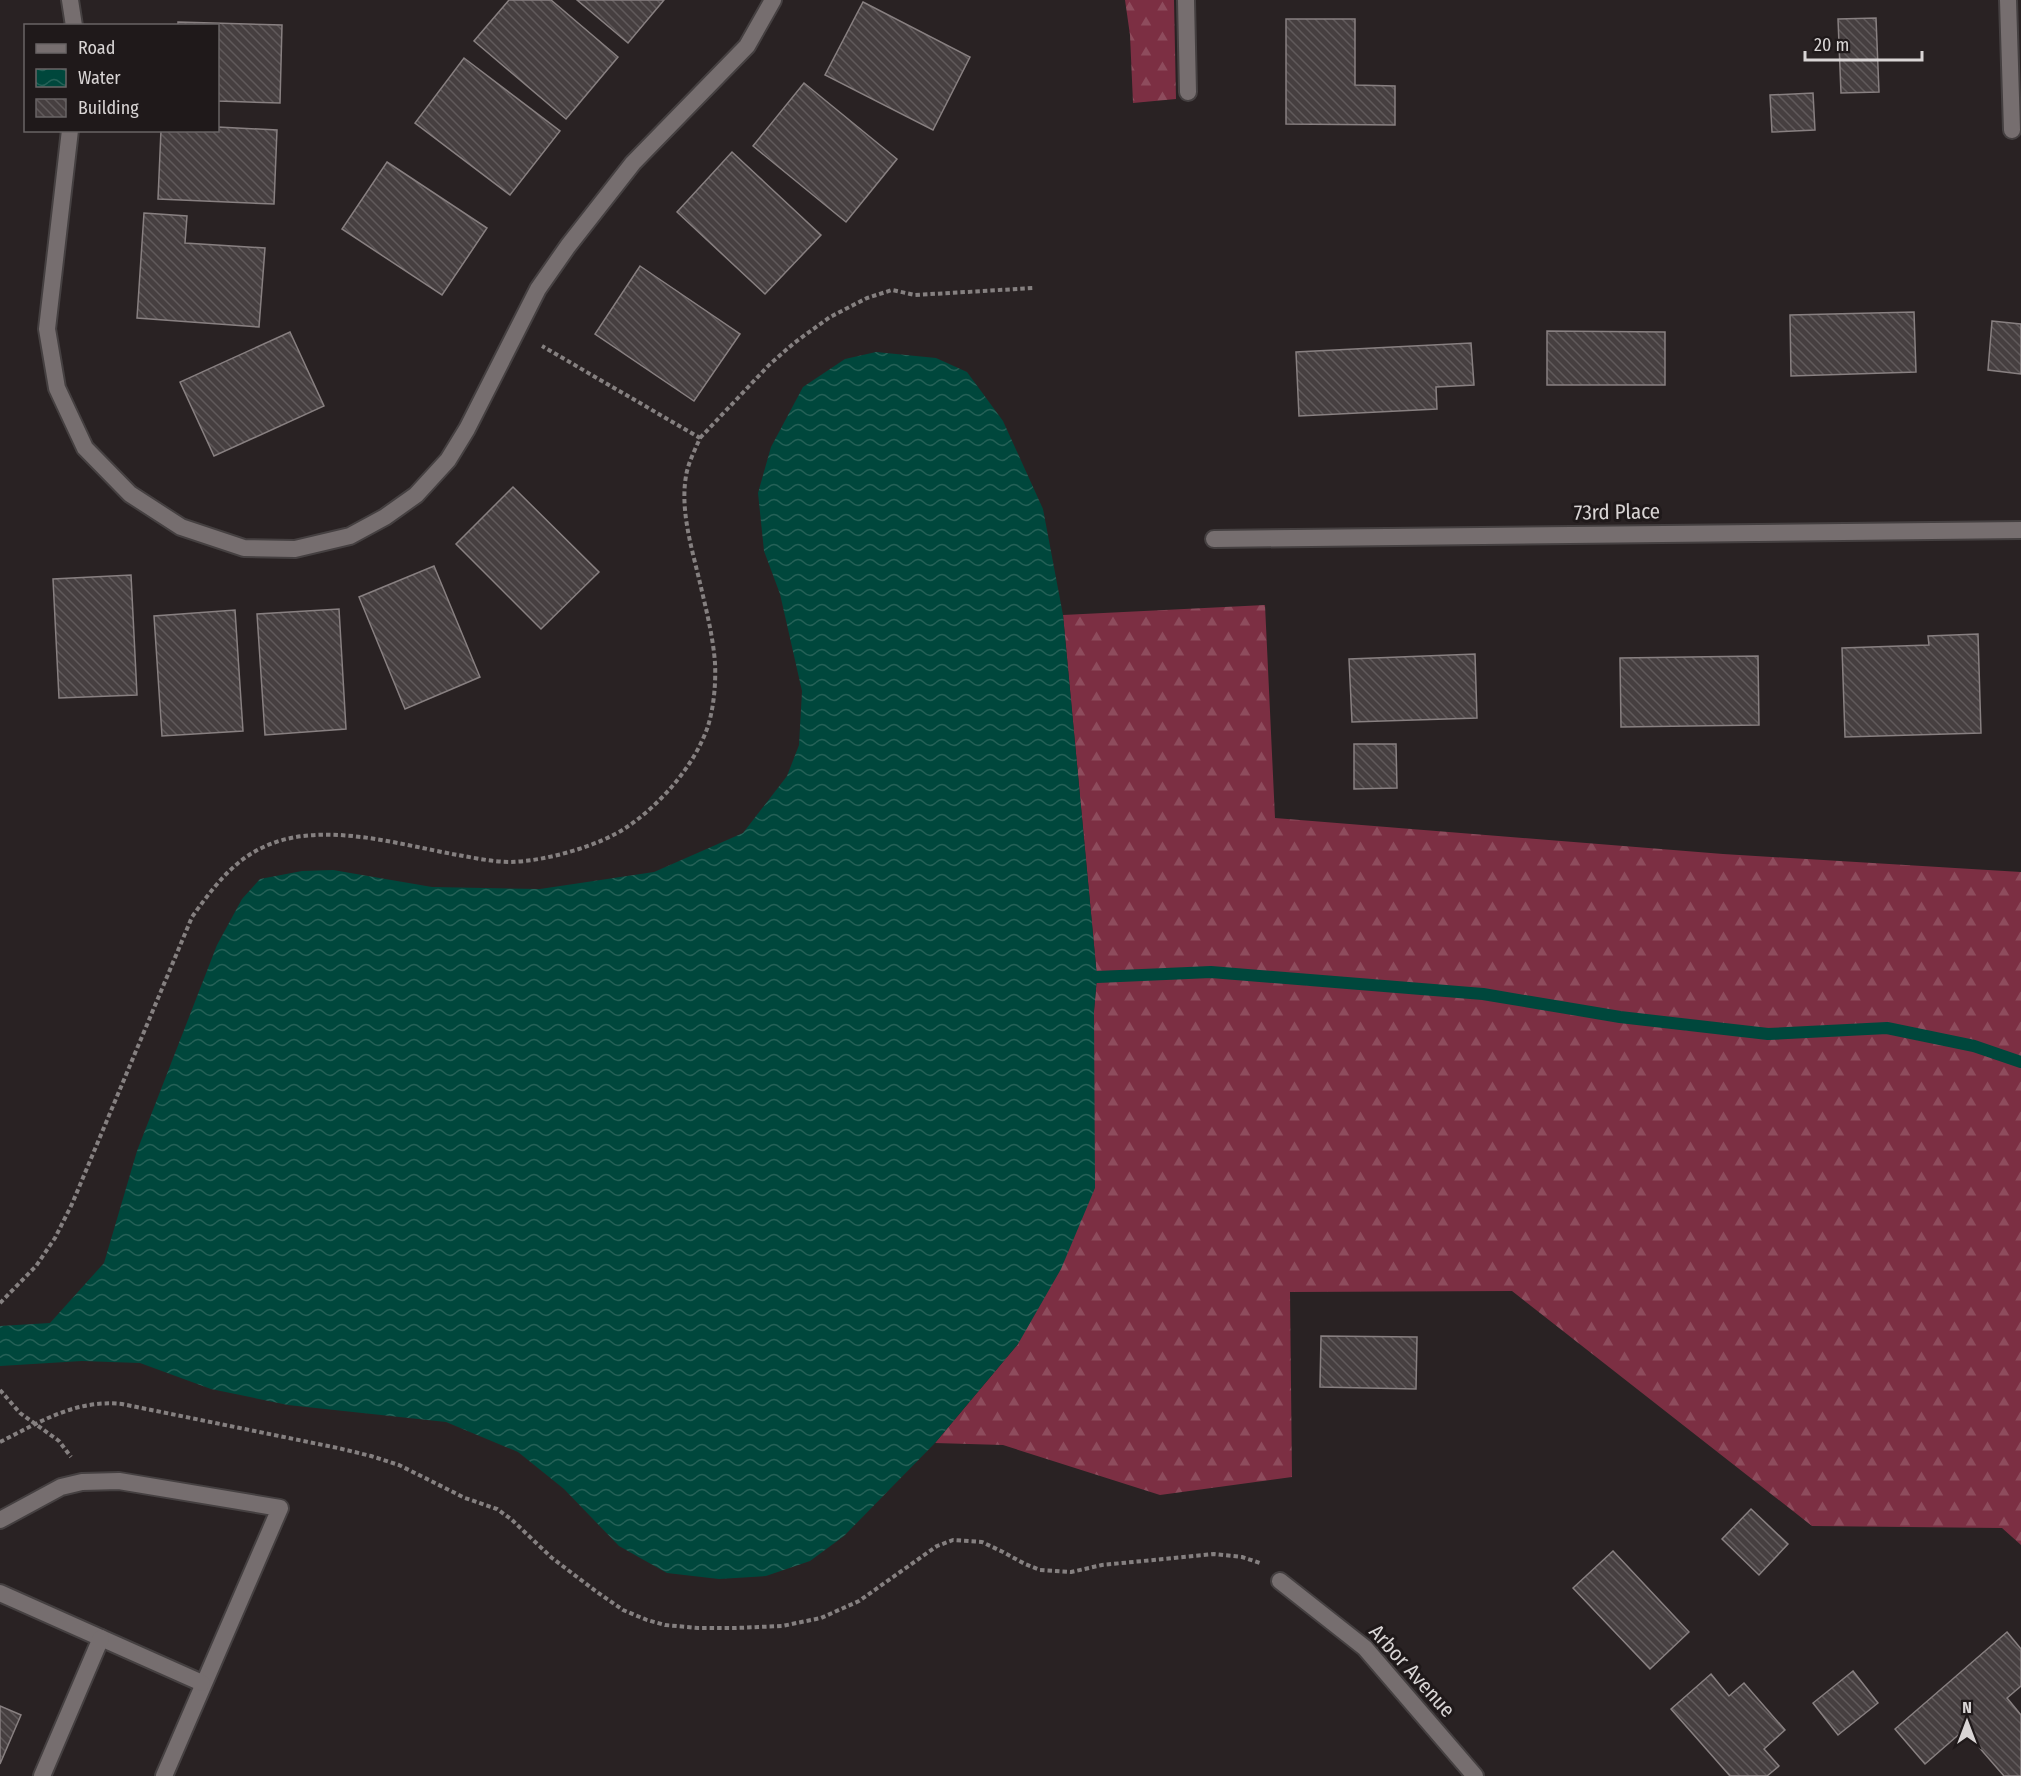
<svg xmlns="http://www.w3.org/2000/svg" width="2021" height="1776" font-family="'Fira Sans Condensed',sans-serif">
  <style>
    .forest { fill: url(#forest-firs) }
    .water { fill: url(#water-waves) }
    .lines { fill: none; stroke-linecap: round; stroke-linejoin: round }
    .stream { stroke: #00473c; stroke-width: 12 }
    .building { fill: url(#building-back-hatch); stroke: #888081; stroke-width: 1.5 }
    .service-casing { stroke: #454041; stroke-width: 20 }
    .minor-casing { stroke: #454041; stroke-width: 20 }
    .path { stroke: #858080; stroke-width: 4; stroke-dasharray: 4.5 3; stroke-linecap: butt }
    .service { stroke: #766e6f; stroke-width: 16 }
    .minor { stroke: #766e6f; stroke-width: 16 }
    .labels { text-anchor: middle; stroke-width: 6; stroke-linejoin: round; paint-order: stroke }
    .street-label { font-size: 21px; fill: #d9d5d5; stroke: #1f191a }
  </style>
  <defs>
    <pattern id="forest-firs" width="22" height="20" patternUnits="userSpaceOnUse" patternTransform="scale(1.5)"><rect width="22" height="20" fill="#7c2f43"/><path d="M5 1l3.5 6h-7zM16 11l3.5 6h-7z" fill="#8e4c5d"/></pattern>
    <pattern id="water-waves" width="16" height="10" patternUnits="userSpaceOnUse" patternTransform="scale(1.5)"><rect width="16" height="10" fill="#00473c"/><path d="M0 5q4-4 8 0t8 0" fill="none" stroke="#256157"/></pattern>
    <pattern id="building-back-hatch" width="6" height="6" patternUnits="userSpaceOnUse" patternTransform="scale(1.5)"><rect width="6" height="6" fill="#463f40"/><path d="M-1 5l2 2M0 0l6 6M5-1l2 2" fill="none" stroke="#605a5b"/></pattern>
  </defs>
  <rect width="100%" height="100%" fill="#292223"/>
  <g class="forest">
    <polygon points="1125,0 1174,0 1176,99 1133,103 1130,35"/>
    <polygon points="1265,605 1275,818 1723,854 2021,872 2021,1545 2002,1528 1812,1526 1512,1291 1290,1292 1292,1477 1160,1495 1003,1445 935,1443 1018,1344 1094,1011 1097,977 1063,615"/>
  </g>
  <polygon class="water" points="876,352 936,358 967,372 1003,421 1043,509 1063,615 1097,977 1094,1011 1095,1188 1061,1269 1018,1344 935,1443 844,1536 810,1561 766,1576 719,1579 667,1573 619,1546 564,1489 518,1452 446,1422 288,1405 211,1389 140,1363 82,1361 0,1366 0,1326 50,1323 104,1263 137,1151 217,945 242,899 260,879 302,871 333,870 432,887 540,889 654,872 743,833 787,776 799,745 802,691 780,594 764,551 758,493 771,447 803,387 845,359"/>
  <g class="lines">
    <polyline class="stream" points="1097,977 1211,972 1483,994 1620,1017 1768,1034 1887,1028 1974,1046 2021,1062"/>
  </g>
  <g class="building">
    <polygon points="509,0 551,0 618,57 566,119 474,41"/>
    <polygon points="577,0 664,0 628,43"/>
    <polygon points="863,2 970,57 933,130 825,75"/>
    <polygon points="1876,18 1879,92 1841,93 1838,19"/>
    <polygon points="1286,19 1355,19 1355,85 1395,86 1395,125 1286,124"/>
    <polygon points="178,22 282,25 280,103 218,101 218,26 178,26"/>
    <polygon points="464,58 560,131 510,195 415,123"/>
    <polygon points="804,83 897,159 846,222 753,146"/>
    <polygon points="1813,93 1815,130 1772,132 1770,95"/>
    <polygon points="218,127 277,130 274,204 158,199 161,130 218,130"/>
    <polygon points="732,152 821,235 765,294 677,212"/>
    <polygon points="387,162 487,228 442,295 342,229"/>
    <polygon points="144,213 187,216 185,243 265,248 259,327 137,318"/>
    <polygon points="640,266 740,334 694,401 595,334"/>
    <polygon points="1914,312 1916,372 1791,376 1790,315"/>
    <polygon points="1992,321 2021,324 2021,374 1988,370"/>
    <polygon points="1547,331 1665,332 1665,385 1547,385"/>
    <polygon points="290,332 324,406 214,456 180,382"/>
    <polygon points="1471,343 1474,385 1436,387 1437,409 1299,416 1296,352"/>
    <polygon points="513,487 599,572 541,629 456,544"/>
    <polygon points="434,566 480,677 405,709 359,597"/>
    <polygon points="131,575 137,695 59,698 53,579"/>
    <polygon points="339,609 346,729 265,735 257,614"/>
    <polygon points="235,610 243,731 162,736 154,616"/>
    <polygon points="1978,634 1981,733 1845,737 1842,648 1929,645 1928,636"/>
    <polygon points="1475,654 1477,718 1352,722 1349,659"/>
    <polygon points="1758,656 1759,725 1621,727 1620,658"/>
    <polygon points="1354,744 1396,744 1397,788 1354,789"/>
    <polygon points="1321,1336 1417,1337 1416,1389 1320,1387"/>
    <polygon points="1751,1509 1788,1544 1759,1575 1722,1539"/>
    <polygon points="1613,1551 1689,1632 1650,1669 1573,1588"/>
    <polygon points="2007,1632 2021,1649 2021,1686 2007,1698 2021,1715 2021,1776 2004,1776 1964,1730 1925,1764 1895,1729"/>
    <polygon points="1853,1671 1878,1703 1838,1735 1813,1703"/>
    <polygon points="1711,1674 1729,1696 1744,1683 1785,1730 1764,1749 1779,1766 1767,1776 1730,1776 1671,1709"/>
    <polygon points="0,1706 21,1715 0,1764"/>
  </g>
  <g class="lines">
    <g class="service-casing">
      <g id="service">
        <polyline points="0,1520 61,1487 82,1482 119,1481 280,1508 164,1776"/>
        <polyline points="0,1593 202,1683"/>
        <polyline points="42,1776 101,1638"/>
      </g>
    </g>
    <g class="minor-casing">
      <g id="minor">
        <polyline points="70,0 74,26"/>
        <polyline points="1186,0 1188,92"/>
        <polyline points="2008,0 2012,130"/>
        <polyline points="70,130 47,329 57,388 85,448 130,494 181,527 244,548 295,549 350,536 385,517 416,495 448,460 467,429 538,289 568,246 633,163 747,46 773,0"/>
        <polyline points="1214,539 2021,530"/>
        <polyline points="1280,1581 1365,1648 1475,1776"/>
      </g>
    </g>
    <g class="path">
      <polyline points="700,438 769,365 794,343 830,317 867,298 892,290 915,295 1034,288"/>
      <path d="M0,1303L36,1266L55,1238L72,1204L192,917C209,893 228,867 254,852C313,817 395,844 458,855C475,858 493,862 511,862C546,861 599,846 627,827C661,804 695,765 708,726C714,707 716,682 715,663C713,636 706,609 700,583C692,549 680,511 686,476C688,463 695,450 700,438L542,346"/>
      <polyline points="0,1390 20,1413 59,1441 71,1457"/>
      <path d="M0,1442C40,1422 76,1399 122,1404L338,1448L371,1456L399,1465L465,1498L497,1509L511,1519L552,1558L597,1592L623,1610L647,1620L665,1625L698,1628H736L782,1626L821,1618L859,1601L937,1546L953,1540L982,1542L1003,1552L1025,1564L1040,1570L1071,1572L1102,1565L1214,1554L1242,1557L1260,1563"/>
    </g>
    <use href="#service" class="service"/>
    <use href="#minor" class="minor"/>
  </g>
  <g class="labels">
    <g class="street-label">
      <text transform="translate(1617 512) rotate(-1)" y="7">73rd Place</text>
      <text transform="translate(1412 1671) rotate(48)" y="7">Arbor Avenue</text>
    </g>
  </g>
  <rect x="24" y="24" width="195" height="108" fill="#1f191a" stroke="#696465" stroke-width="1.5"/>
  <rect x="36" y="44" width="30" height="9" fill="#766e6f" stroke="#696465" stroke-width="1.5"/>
  <text x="78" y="54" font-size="18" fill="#d9d5d5">Road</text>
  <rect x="36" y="69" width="30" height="18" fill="url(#water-waves)" stroke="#696465" stroke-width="1.5"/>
  <text x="78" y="84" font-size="18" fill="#d9d5d5">Water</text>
  <rect x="36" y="99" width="30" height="18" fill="url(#building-back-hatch)" stroke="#696465" stroke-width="1.5"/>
  <text x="78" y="114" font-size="18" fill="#d9d5d5">Building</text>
  <g transform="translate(1967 1722)" stroke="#1f191a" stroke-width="4.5" paint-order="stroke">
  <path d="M0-4.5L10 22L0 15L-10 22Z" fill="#d9d5d5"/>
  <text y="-9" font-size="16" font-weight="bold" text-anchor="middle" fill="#d9d5d5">N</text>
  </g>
  <path d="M1805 51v9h117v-9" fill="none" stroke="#d9d5d5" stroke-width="3"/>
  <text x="1814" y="51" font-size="18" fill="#d9d5d5" stroke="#1f191a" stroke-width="4.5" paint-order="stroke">20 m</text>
</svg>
